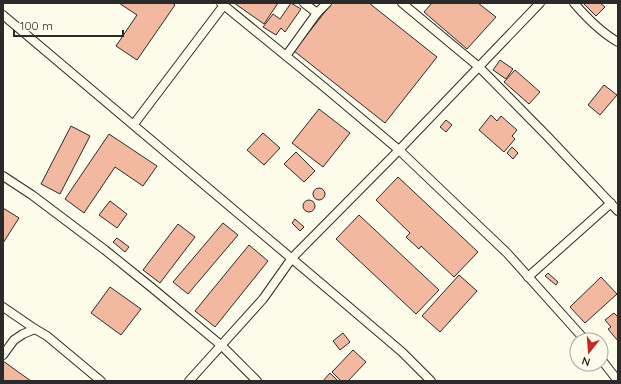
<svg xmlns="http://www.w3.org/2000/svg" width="621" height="384" font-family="Quicksand,sans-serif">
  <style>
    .building { fill: #f2b8a0; stroke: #2b2b2b }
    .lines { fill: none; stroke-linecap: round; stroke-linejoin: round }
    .minor-casing { stroke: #2b2b2b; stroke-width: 10 }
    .minor { stroke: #fdfbea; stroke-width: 8 }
  </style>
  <rect width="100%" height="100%" fill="#fdfbea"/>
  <g class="building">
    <polygon points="119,3 172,3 175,5 137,60 116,46 137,15"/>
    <polygon points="234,3 278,3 264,24"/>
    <polygon points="291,3 301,9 285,32 281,28 276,35 263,27 273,14 280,19"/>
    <polygon points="332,3 369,3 437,57 385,123 294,51"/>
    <polygon points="432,3 478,3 496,17 467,49 424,12"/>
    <polygon points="583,3 600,3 605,7 596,16"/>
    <polygon points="500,60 513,69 506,79 493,70"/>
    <polygon points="515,70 540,92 529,104 504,82"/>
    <polygon points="604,85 617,95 600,115 588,105"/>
    <polygon points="319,109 350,133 323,167 292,143"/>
    <polygon points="491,115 497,121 501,116 517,130 512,136 515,139 504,152 479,130"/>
    <polygon points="446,120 452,125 446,132 440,127"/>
    <polygon points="71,126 90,136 60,194 41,184"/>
    <polygon points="263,133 280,148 264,165 247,150"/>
    <polygon points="109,134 157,166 143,186 115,167 84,213 65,199"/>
    <polygon points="512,147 518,153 513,159 507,153"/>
    <polygon points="296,152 315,171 304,182 284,164"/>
    <polygon points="398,177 478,252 454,277 421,246 419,249 406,237 410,233 376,200"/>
    <circle cx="319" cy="194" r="6"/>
    <circle cx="309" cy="206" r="6"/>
    <polygon points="110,201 127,214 117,228 99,215"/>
    <polygon points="3,208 19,218 3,243"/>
    <polygon points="359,215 439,290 416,314 336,239"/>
    <polygon points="295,219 304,227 300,231 292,223"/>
    <polygon points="223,223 238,235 188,294 173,282"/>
    <polygon points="178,224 195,237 160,283 143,270"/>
    <polygon points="117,238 129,247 125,252 113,242"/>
    <polygon points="249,245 268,261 215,327 195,311"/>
    <polygon points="548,273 558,282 556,285 545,276"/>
    <polygon points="459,275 477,291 440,332 422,316"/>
    <polygon points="601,277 617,294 585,323 570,307"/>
    <polygon points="110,287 141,309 121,335 91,313"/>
    <polygon points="614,313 618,317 618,341 608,329 611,327 605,320"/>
    <polygon points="343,333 350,342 340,350 333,341"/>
    <polygon points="353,350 366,362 348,381 341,381 332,372"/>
    <polygon points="3,361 31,381 3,381"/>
    <polygon points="330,373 338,381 323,381"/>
  </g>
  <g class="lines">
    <g class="minor-casing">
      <g id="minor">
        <polyline points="221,3 324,87 399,150 507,253 585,340"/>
        <polyline points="304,3 317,13"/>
        <polyline points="402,3 479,67 548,137 618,211"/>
        <path d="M574,3C586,17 602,33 618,42"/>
        <polyline points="3,15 342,301 402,352 431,381"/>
        <polyline points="286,56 317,13 327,3"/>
        <polyline points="134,124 224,5"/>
        <polyline points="3,176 32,195 105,250 151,287 222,346 257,381"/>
        <polyline points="528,277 611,203"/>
        <polyline points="3,307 35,329 47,336 101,381"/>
        <polyline points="3,355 14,340 23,334 35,329"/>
        <polyline points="601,359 618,381"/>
        <polyline points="189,381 263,299 292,258 399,150 540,3"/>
      </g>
    </g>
    <use href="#minor" class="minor"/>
  </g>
  <rect width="621" height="384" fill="none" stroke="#2b2b2b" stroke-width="8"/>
  <g transform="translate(589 352) rotate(197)"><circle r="19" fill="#fdfbea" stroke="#a9a89e"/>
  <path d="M0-3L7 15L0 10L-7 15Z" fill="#c62828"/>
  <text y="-6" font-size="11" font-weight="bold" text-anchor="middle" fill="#2b2b2b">N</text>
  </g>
  <path d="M14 30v6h109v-6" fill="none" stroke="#2b2b2b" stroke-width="2"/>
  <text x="20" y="30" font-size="12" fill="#2b2b2b" stroke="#fdfbea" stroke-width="3" paint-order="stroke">100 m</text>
</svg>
